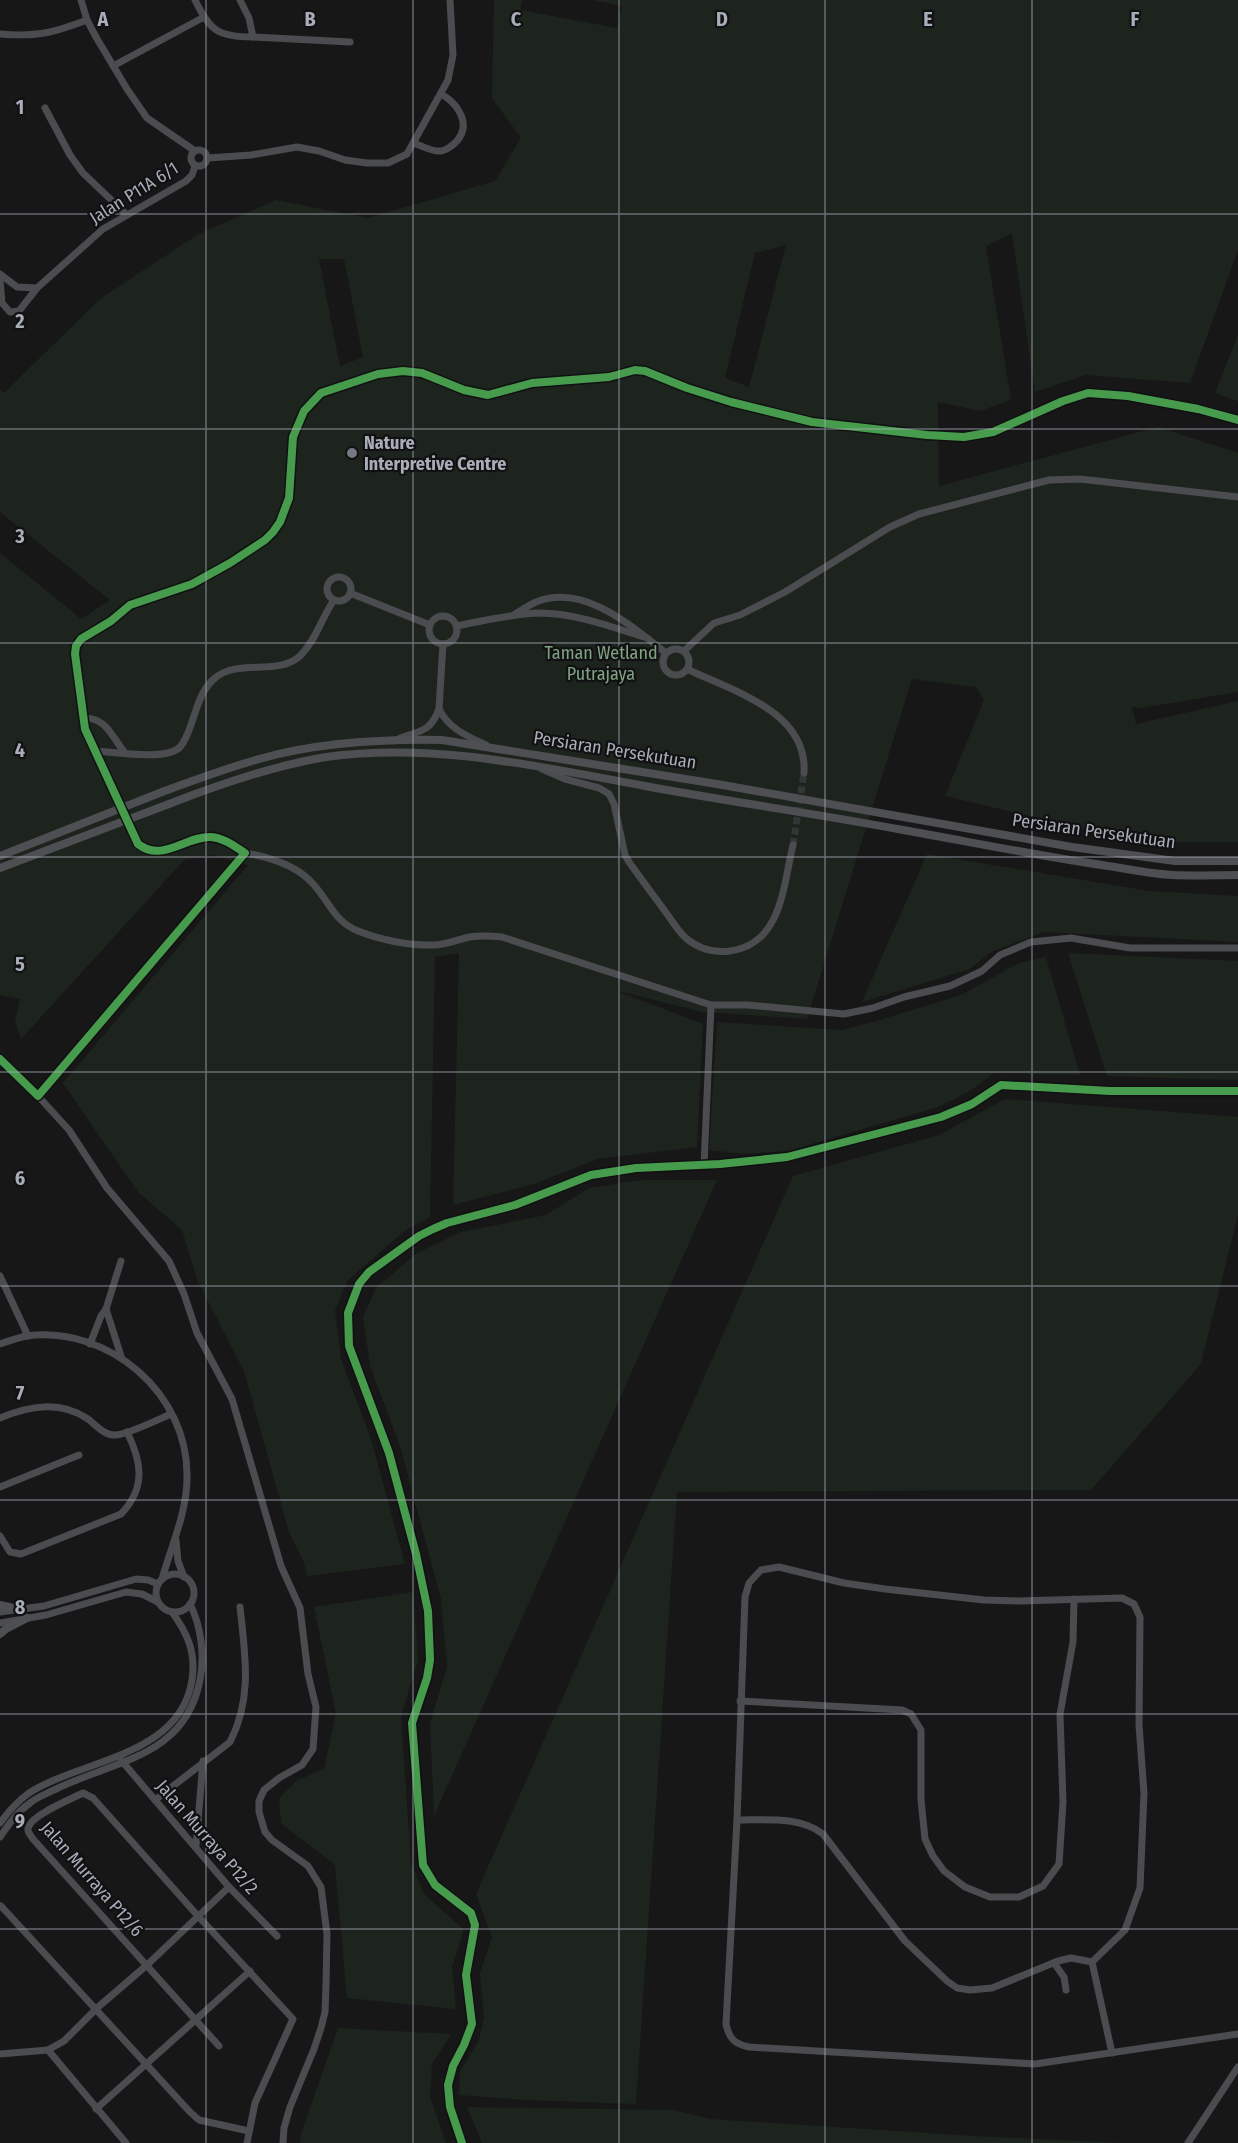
<svg xmlns="http://www.w3.org/2000/svg" width="1238" height="2143" font-family="'Fira Sans Condensed',sans-serif">
  <style>
    .green { fill: #1d241e; fill-rule: evenodd }
    .lines { fill: none; stroke-linecap: round; stroke-linejoin: round }
    .minor-tunnel { stroke: #343537; stroke-width: 7; stroke-dasharray: 7 3.5; stroke-linecap: butt }
    .minor { stroke: #4b4c50; stroke-width: 7 }
    .major { stroke: #4d4f52; stroke-width: 8 }
    .major-bridge { stroke: #4d4f52; stroke-width: 8 }
    .cycleway-casing { stroke: #111113; stroke-width: 11 }
    .cycleway { stroke: #469c4c; stroke-width: 8 }
    .grid { fill: none; stroke: #a8adb8; stroke-width: 1.5; stroke-opacity: 0.55 }
    .poi-dot { fill: #757880; stroke: #111113; stroke-width: 2 }
    .labels { text-anchor: middle; stroke-width: 4.5; stroke-linejoin: round; paint-order: stroke }
    .street-label { font-size: 18px; fill: #a8adb8; stroke: #111113 }
    .poi-label { font-size: 18px; font-weight: bold; fill: #a8adb8; stroke: #111113; text-anchor: start }
    .park-label { font-size: 18px; fill: #7fa381; stroke: #111113 }
    .grid-label { font-size: 20px; text-anchor: middle; font-weight: bold; fill: #a8adb8; stroke: #111113; stroke-width: 4.5; stroke-linejoin: round; paint-order: stroke }
  </style>
  <rect width="100%" height="100%" fill="#171717"/>
  <g class="green">
    <path d="M494,0H522L520,10L617,28L622,6L593,0H1238V250L1190,383L1086,375L1035,392L1012,233L986,246L1011,400L980,411L938,402L939,486L1158,427L1238,453V692L1141,708L1132,707L1136,724L1238,701V842H1140L945,796L984,700L976,687L912,679L807,1019L703,1012L614,990L703,1024L697,1147L598,1159L534,1184L453,1205L459,953L435,957L430,1217L407,1229L347,1281L335,1311L341,1359L371,1439L405,1564L307,1576L304,1562L289,1532L244,1371L198,1282L182,1230L138,1192L63,1083L248,865L215,855L185,859L21,1039L15,1021L20,999L0,995V553L81,619L110,600L0,512V389L4,393L100,299L197,235L276,200L368,218L495,181L521,138L492,98ZM786,245L749,387L725,378L755,253ZM319,259H344L363,357L340,366Z"/>
    <polygon points="1238,335 1238,401 1215,393"/>
    <polygon points="927,854 1149,891 1238,896 1238,942 1044,932 991,952 970,969 862,1002"/>
    <polygon points="1068,953 1238,961 1238,1080 1107,1076"/>
    <polygon points="1046,957 1080,1075 994,1073 970,1091 938,1107 788,1151 745,1154 709,1150 717,1022 842,1030 873,1022 961,995 1019,963"/>
    <polygon points="1005,1099 1238,1117 1238,1215 1201,1364 1091,1490 677,1492 636,2104 526,2100 459,2095 460,2071 479,2040 484,2016 480,1973 492,1937 476,1894 793,1176 939,1135"/>
    <polygon points="642,1180 717,1180 434,1816 430,1723 447,1667 441,1599 400,1446 370,1366 363,1317 376,1288 417,1253 461,1232 546,1215 589,1188"/>
    <polygon points="413,1592 418,1660 401,1716 411,1863 424,1894 464,1930 452,1967 456,2009 347,1998 335,1865 281,1823 279,1798 298,1780 324,1769 336,1713 314,1607"/>
    <polygon points="338,2028 451,2034 432,2064 430,2097 446,2143 300,2143 301,2134"/>
    <polygon points="467,2107 673,2110 711,2119 973,2136 1122,2143 482,2143"/>
  </g>
  <g class="lines">
    <polyline class="minor-tunnel" points="793,845 804,773"/>
    <g class="minor">
      <polyline points="81,0 87,20 96,37 127,89 147,118 195,151"/>
      <path d="M195,0C210,31 218,37 253,37L249,18L240,0"/>
      <path d="M0,34C37,37 53,33 87,20"/>
      <polyline points="253,37 350,42"/>
      <polyline points="113,66 204,17"/>
      <polyline points="45,108 70,155 83,173 127,215"/>
      <path d="M414,143C422,146 432,152 441,151C448,150 453,145 457,141C472,123 457,103 441,94"/>
      <circle cx="199" cy="158" r="8"/>
      <polyline points="208,158 251,155 297,147 319,151 345,160 367,163 388,163 407,154 448,80 453,55 450,0"/>
      <polyline points="0,274 17,287 37,288 103,229 186,181 192,175 195,166"/>
      <polyline points="0,280 2,303 10,312 19,311 37,288"/>
      <circle cx="339" cy="589" r="12"/>
      <polyline points="350,593 430,625"/>
      <path d="M515,614C522,610 529,605 536,602C584,583 631,626 666,653"/>
      <circle cx="443" cy="630" r="14"/>
      <path d="M456,626C484,621 511,614 539,613C575,613 612,627 647,638"/>
      <circle cx="676" cy="662" r="13"/>
      <polyline points="684,651 714,623 740,615 785,592 890,527 919,514 1049,480 1080,479 1238,497"/>
      <path d="M687,669C732,691 808,711 804,773"/>
      <path d="M439,709C449,729 467,736 486,745"/>
      <path d="M82,718C107,717 111,736 125,753"/>
      <path d="M400,738C421,731 431,731 439,709L443,644"/>
      <path d="M95,751C114,752 167,761 180,747C188,738 191,724 195,713C199,700 204,687 215,678C239,658 279,677 301,655C316,640 322,617 334,600"/>
      <path d="M542,769L565,779L599,788L609,794L614,804L625,855L629,862C641,879 654,896 667,914C673,922 679,933 687,939C699,949 715,953 730,951C782,944 783,886 793,845"/>
      <path d="M245,853C269,857 298,866 314,885C330,903 334,921 358,931C381,940 410,946 434,945C446,945 459,939 470,937C481,935 492,936 502,937L711,1005H748L844,1014L873,1008L904,997L950,986L982,971L1000,955L1031,942L1071,938L1130,948H1238"/>
      <path d="M0,1059L38,1096L245,853C234,846 224,838 211,837C186,836 162,863 138,844L85,729L75,654L76,646L81,639L111,621L130,605L192,584L230,563L265,540L273,532L280,522L289,498L293,437L304,411L321,393L378,374L403,371L422,373L464,390L488,395L532,383L609,377L635,370L645,371L687,388L731,402L812,422L927,435L964,437L993,432L1063,401L1088,393L1128,396L1198,409L1238,420"/>
      <polyline points="38,1096 69,1130 107,1188 169,1261 184,1294 197,1333 232,1399 281,1566 300,1608 308,1674 316,1707 313,1749 302,1765 279,1778 264,1790 259,1801 259,1812 265,1832 272,1840 308,1866 321,1887 327,1934 326,1985 325,2012 321,2028 314,2049 290,2107 284,2128 283,2143"/>
      <polyline points="704,1165 711,1005"/>
      <polyline points="0,1276 28,1336"/>
      <polyline points="106,1309 121,1356"/>
      <path d="M0,1344C9,1341 17,1338 26,1336C109,1325 189,1394 187,1478C187,1512 171,1547 162,1579"/>
      <polyline points="90,1344 101,1316 106,1309 121,1261"/>
      <path d="M0,1418C29,1406 60,1400 88,1419C97,1426 104,1435 115,1435C127,1435 159,1419 171,1414"/>
      <polyline points="0,1487 79,1455"/>
      <path d="M0,1536L10,1552L21,1554L121,1514C146,1488 142,1462 127,1432"/>
      <polyline points="176,1540 178,1561 184,1577"/>
      <circle cx="175" cy="1593" r="19"/>
      <polyline points="0,1612 44,1606 136,1579 148,1580 158,1584"/>
      <polyline points="0,1623 46,1615 126,1592 142,1594 158,1602"/>
      <polyline points="740,1701 902,1710 911,1714 921,1730 921,1800 925,1839 933,1856 944,1871 965,1887 990,1897 1019,1897 1043,1886 1059,1864 1063,1802 1060,1714 1073,1642 1074,1599"/>
      <polyline points="121,1760 229,1887 277,1936"/>
      <path d="M155,1800L230,1742C253,1697 245,1655 240,1607"/>
      <path d="M737,1820C766,1820 800,1816 823,1834L905,1941L947,1981L957,1988L970,1990L992,1988L1058,1961L1071,1958L1092,1962"/>
      <path d="M0,1823C8,1812 18,1801 29,1793C82,1759 180,1757 192,1680C196,1653 188,1634 172,1612"/>
      <path d="M0,1837C9,1824 17,1812 30,1803C37,1797 46,1794 54,1790C114,1760 185,1758 200,1680C205,1656 201,1626 190,1604"/>
      <polyline points="196,1846 203,1761"/>
      <polyline points="1,1906 190,2112 199,2120 249,2131"/>
      <path d="M1092,1962L1125,1930L1140,1888L1144,1793L1139,1725L1140,1617L1134,1604L1122,1598L1019,1601L984,1600L885,1589L844,1583L779,1567L761,1570L749,1583L745,1597L737,1820L726,2024C729,2039 735,2044 749,2047L1035,2064L1238,2034"/>
      <polyline points="1092,1962 1112,2053"/>
      <polyline points="1054,1963 1064,1977 1066,1990"/>
      <path d="M219,2046L33,1839C30,1834 26,1831 29,1826C34,1814 71,1799 83,1793L93,1798L198,1916L293,2019L255,2103L247,2143"/>
      <polyline points="48,2050 126,2143"/>
      <polyline points="0,2054 48,2050 64,2041 97,2008 147,1965 229,1887"/>
      <polyline points="96,2109 250,1971"/>
      <polyline points="462,2143 450,2107 448,2085 453,2066 464,2045 472,2024 466,1975 475,1925 471,1913 435,1885 423,1865 412,1723 427,1678 430,1660 428,1611 416,1554 389,1453 349,1346 348,1313 359,1284 369,1272 419,1236 433,1229 447,1223 515,1205 591,1175 636,1168 720,1164 787,1157 941,1117 972,1104 1001,1085 1110,1091 1238,1091"/>
      <polyline points="1188,2143 1238,2067"/>
    </g>
    <g class="major">
      <path d="M162,792C195,780 229,767 263,758C321,742 382,739 442,740L717,784L1072,847L1175,861H1238"/>
      <path d="M169,804C220,784 272,766 326,757C433,742 541,767 645,786C731,802 818,814 903,830C971,842 1039,856 1108,866C1129,869 1151,874 1173,875C1194,876 1216,875 1238,875"/>
      <polyline points="0,1605 22,1610"/>
      <polyline points="0,1634 6,1629 27,1618"/>
    </g>
    <g class="major-bridge">
      <polyline points="0,856 162,792"/>
      <polyline points="0,868 169,804"/>
    </g>
    <g class="cycleway-casing">
      <g id="cycleway">
        <path d="M0,1059L38,1096L245,853C234,846 224,838 211,837C186,836 162,863 138,844L85,729L75,654L76,646L81,639L111,621L130,605L192,584L230,563L265,540L273,532L280,522L289,498L293,437L304,411L321,393L378,374L403,371L422,373L464,390L488,395L532,383L609,377L635,370L645,371L687,388L731,402L812,422L927,435L964,437L993,432L1063,401L1088,393L1128,396L1198,409L1238,420"/>
        <polyline points="462,2143 450,2107 448,2085 453,2066 464,2045 472,2024 466,1975 475,1925 471,1913 435,1885 423,1865 412,1723 427,1678 430,1660 428,1611 416,1554 389,1453 349,1346 348,1313 359,1284 369,1272 419,1236 433,1229 447,1223 515,1205 591,1175 636,1168 720,1164 787,1157 941,1117 972,1104 1001,1085 1110,1091 1238,1091"/>
      </g>
    </g>
    <use href="#cycleway" class="cycleway"/>
  </g>
  <path class="grid" d="M206,0V2143M413,0V2143M619,0V2143M825,0V2143M1032,0V2143M0,214H1238M0,429H1238M0,643H1238M0,857H1238M0,1072H1238M0,1286H1238M0,1500H1238M0,1714H1238M0,1929H1238"/>
  <circle class="poi-dot" cx="352" cy="453" r="6"/>
  <g class="labels">
    <g class="street-label">
      <text transform="translate(134 193) rotate(-32)" y="6">Jalan P11A 6/1</text>
      <text transform="translate(615 750) rotate(9)" y="6">Persiaran Persekutuan</text>
      <text transform="translate(1094 831) rotate(8)" y="6">Persiaran Persekutuan</text>
      <text transform="translate(207 1837) rotate(49)" y="6">Jalan Murraya P12/2</text>
      <text transform="translate(92 1879) rotate(49)" y="6">Jalan Murraya P12/6</text>
    </g>
    <g class="poi-label">
      <text x="364" y="449">Nature<tspan x="364" dy="21">Interpretive Centre</tspan></text>
    </g>
    <g class="park-label">
      <text x="601" y="659">Taman Wetland<tspan x="601" dy="21">Putrajaya</tspan></text>
    </g>
  </g>
  <g class="grid-label">
    <text x="103" y="26">A</text>
    <text x="310" y="26">B</text>
    <text x="516" y="26">C</text>
    <text x="722" y="26">D</text>
    <text x="928" y="26">E</text>
    <text x="1135" y="26">F</text>
    <text x="20" y="114">1</text>
    <text x="20" y="328">2</text>
    <text x="20" y="543">3</text>
    <text x="20" y="757">4</text>
    <text x="20" y="971">5</text>
    <text x="20" y="1185">6</text>
    <text x="20" y="1400">7</text>
    <text x="20" y="1614">8</text>
    <text x="20" y="1828">9</text>
  </g>
</svg>
